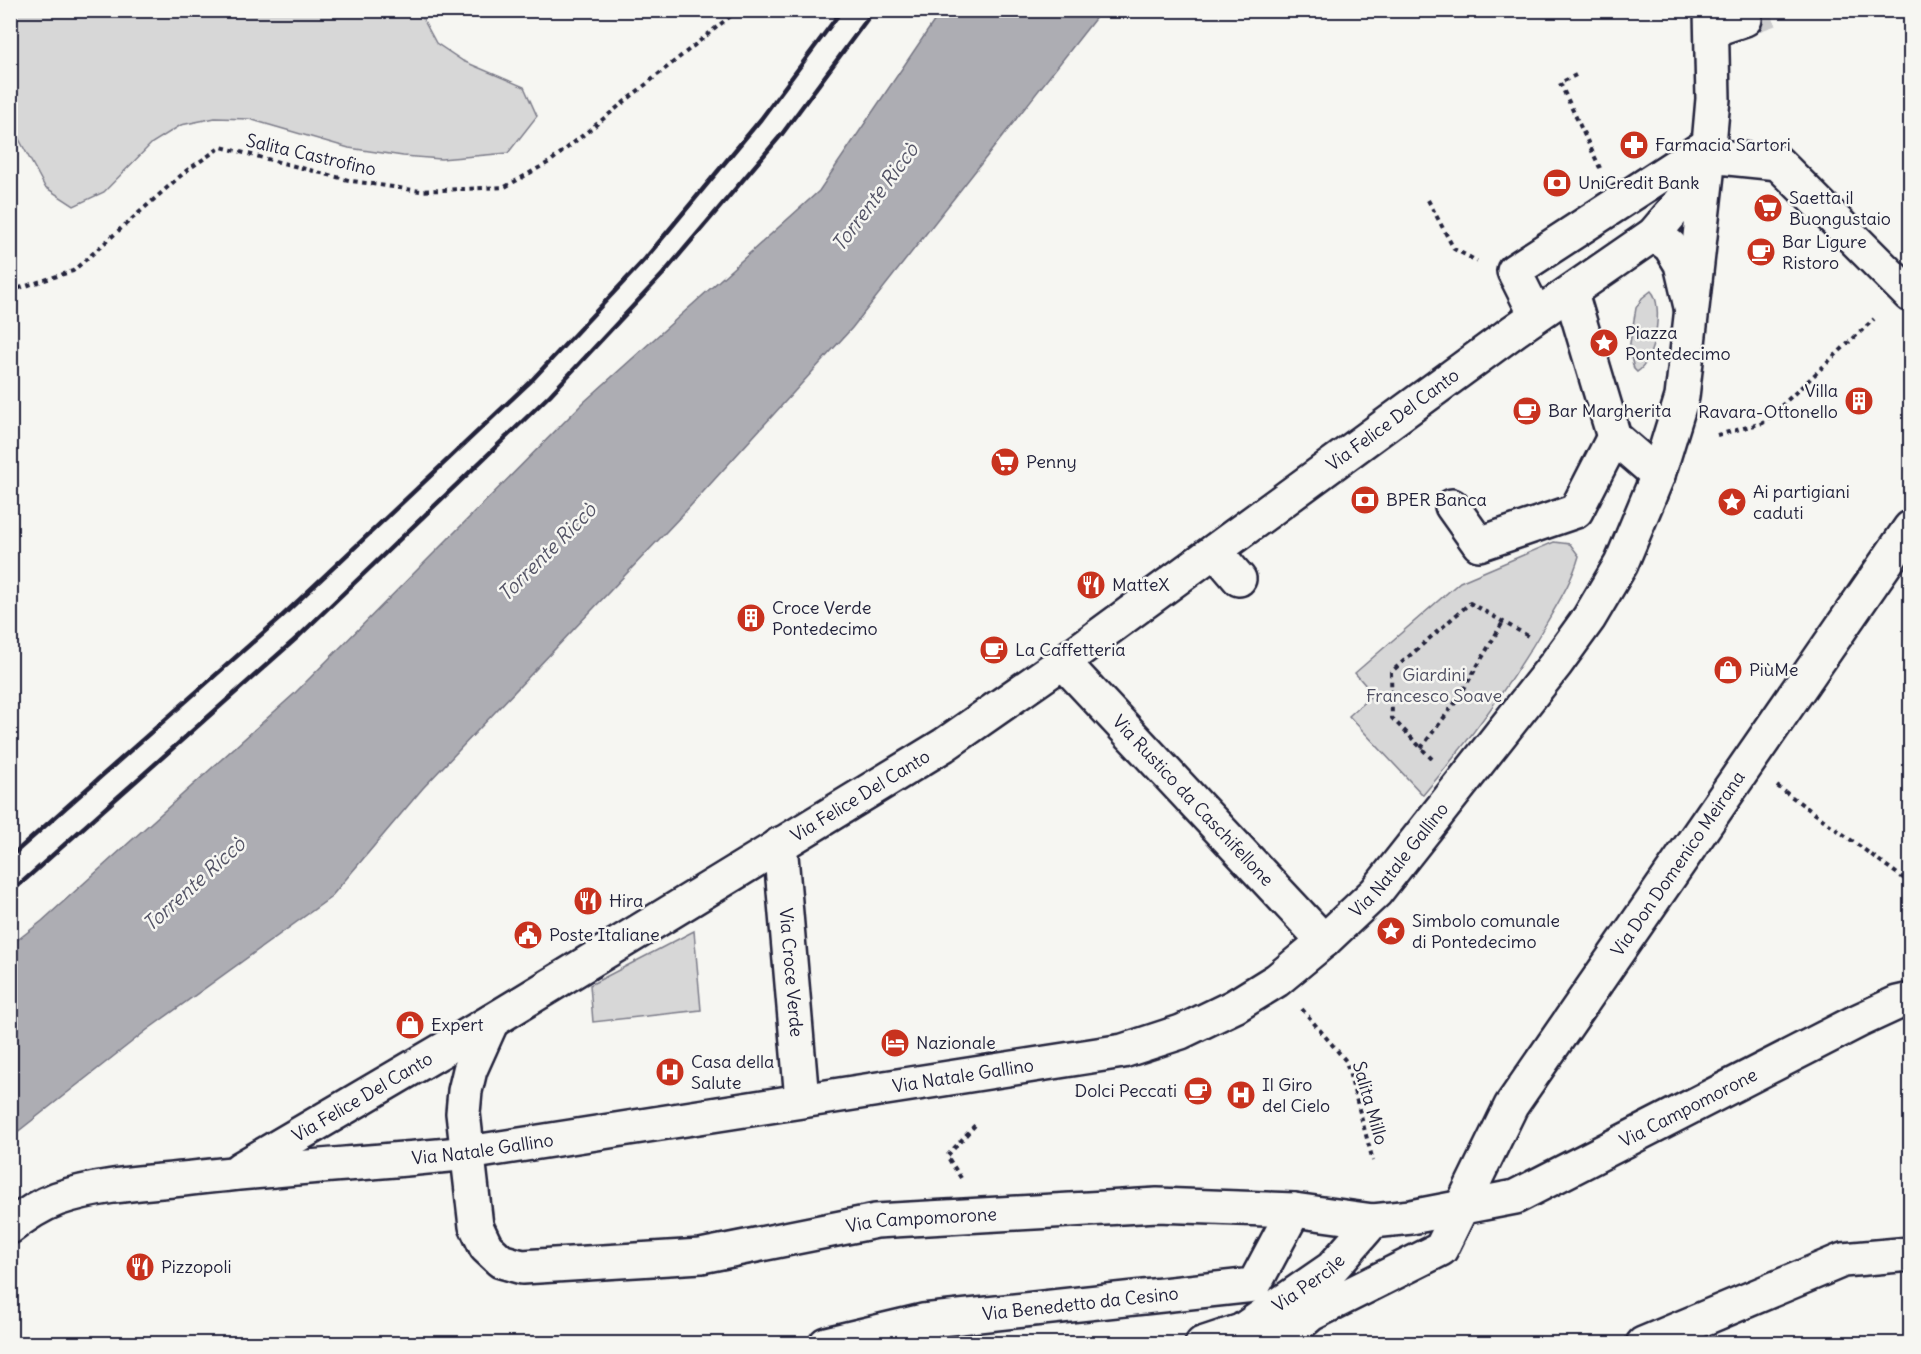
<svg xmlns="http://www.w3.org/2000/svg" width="1921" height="1354" font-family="Delius,sans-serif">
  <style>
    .green { fill: #d7d7d7; stroke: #7c7c89; stroke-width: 1.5 }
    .water { fill: #adadb3; stroke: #757583; stroke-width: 1.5 }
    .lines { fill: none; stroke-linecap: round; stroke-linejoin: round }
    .minor-tunnel { stroke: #cccccd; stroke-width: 33; stroke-dasharray: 33 16; stroke-linecap: butt }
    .minor-casing { stroke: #22223b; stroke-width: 38 }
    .major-casing { stroke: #22223b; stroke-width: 38 }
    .path { stroke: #22223b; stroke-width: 4; stroke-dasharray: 4.5 4.5; stroke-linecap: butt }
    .minor { stroke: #f6f6f2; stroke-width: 33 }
    .major { stroke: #f6f6f2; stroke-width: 33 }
    .rail { stroke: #22223b; stroke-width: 4.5 }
    .labels { text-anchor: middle; stroke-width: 5; stroke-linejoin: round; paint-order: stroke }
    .poi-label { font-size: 18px; fill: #22223b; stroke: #f6f6f2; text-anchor: start }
    .street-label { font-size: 18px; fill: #22223b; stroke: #f6f6f2 }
    .park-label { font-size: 18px; fill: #4f4f62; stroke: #f6f6f2 }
    .water-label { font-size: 20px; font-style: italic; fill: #535365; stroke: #f6f6f2 }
  </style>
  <rect width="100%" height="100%" fill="#f6f6f2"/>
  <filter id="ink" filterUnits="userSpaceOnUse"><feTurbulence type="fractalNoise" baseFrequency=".0167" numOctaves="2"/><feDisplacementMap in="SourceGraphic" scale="12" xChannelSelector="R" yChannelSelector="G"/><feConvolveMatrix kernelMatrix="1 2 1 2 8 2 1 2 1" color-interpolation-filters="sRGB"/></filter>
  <g filter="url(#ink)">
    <g class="green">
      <polygon points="10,11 422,11 421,15 436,43 463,61 524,87 537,116 508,153 441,159 403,156 349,148 249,119 215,118 181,125 152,143 104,192 74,206 45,187 13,128 10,119"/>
      <path d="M1651,291C1665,305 1654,363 1637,372L1634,369L1629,349L1636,308L1642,298Z"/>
      <path d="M1554,542L1570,544L1579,556C1572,581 1559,601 1547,622C1511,684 1469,741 1423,795L1349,716L1373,694L1355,673L1460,582Z"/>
      <polygon points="694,931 701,1010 593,1022 590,985"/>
    </g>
    <polygon class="water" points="941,11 1101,11 852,328 684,513 423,788 330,898 147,1030 11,1137 11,945 42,921 294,694 584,402 819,191"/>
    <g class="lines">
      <polyline class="minor-tunnel" points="1745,19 1770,10"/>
      <g class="minor-casing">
        <g id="minor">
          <polyline points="1712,30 1745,19"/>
          <polyline points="1709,156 1778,163 1910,295"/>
          <polyline points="1654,234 1670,246 1681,264 1691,307"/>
          <polyline points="1571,293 1614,437 1658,475"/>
          <polyline points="1536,315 1514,271 1709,144"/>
          <polyline points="1452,506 1479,544 1576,511 1614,437"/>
          <polyline points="1215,551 1239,579"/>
          <path id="s1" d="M1063,662L1324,941"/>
          <path id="s2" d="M780,844L802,1100"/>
          <path id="s3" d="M826,1344L923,1321L1254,1285L1294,1210"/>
          <path id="s4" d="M1202,1344L1241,1331L1332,1268L1373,1221"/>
          <path id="s5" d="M1276,1344L1311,1314L1441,1249L1511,1106L1910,528"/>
          <polyline points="1643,1344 1843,1260 1910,1254"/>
        </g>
      </g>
      <g class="major-casing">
        <g id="major">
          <path id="s6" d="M492,1021L470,1070L465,1091L463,1113L476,1226L486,1247L501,1261L522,1267L701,1256L876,1221L1157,1205L1294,1210L1373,1221L1411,1217L1515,1197L1858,1021L1897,1003L1910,1000"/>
          <path id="s7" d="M240,1169L492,1021L944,745L1063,662L1514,331L1654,234L1681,202L1704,166"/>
          <path id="s8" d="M10,1227C24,1216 41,1205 57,1199C97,1185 141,1183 183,1179C278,1168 373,1163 468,1153L1123,1051L1181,1032L1235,1006L1277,980L1324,941L1376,892L1555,665L1589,618L1621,564L1658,475L1682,397L1709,156V144L1713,99L1711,10"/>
        </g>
      </g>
      <g class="path">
        <polyline points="1576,75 1560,83 1600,168"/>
        <polyline points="1428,200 1454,249 1477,261"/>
        <polyline points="10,291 73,271 186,171 221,147 352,181 420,191 505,187 551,161 738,10"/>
        <polyline points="1717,435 1763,423 1874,319"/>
        <polyline points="1421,748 1458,699 1503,622"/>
        <polyline points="1432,759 1392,718 1391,672 1470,603 1528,636"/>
        <polyline points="1777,786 1910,883"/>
        <polyline points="10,796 13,795"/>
        <polyline points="1302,1009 1346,1061 1373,1161"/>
        <polyline points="961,1178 947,1156 977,1123"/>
      </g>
      <use href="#minor" class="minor"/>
      <use href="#major" class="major"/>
      <g class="rail">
        <polyline points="10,857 280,618 532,380 645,259 761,119 842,10"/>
        <polyline points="10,893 299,636 550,395 663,274 782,134 874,10"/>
      </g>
    </g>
  </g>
  <defs>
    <g id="pharmacy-disc" transform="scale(1.5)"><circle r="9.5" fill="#c8321e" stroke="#f6f6f2"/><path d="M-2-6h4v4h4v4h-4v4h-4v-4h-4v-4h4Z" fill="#fff"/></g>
    <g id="bank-disc" transform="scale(1.5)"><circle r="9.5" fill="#c8321e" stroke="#f6f6f2"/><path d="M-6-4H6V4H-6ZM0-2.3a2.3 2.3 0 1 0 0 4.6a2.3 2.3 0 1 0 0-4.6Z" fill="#fff"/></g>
    <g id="supermarket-disc" transform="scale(1.5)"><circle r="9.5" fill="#c8321e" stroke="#f6f6f2"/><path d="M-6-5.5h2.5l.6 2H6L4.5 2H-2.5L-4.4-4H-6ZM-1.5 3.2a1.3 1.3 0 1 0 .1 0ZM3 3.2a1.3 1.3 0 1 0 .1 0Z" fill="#fff"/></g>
    <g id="cafe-disc" transform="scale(1.5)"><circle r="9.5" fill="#c8321e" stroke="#f6f6f2"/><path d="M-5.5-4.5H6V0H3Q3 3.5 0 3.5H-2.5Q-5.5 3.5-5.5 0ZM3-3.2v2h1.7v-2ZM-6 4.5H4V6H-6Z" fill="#fff"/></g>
    <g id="sight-disc" transform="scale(1.5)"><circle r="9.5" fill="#c8321e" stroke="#f6f6f2"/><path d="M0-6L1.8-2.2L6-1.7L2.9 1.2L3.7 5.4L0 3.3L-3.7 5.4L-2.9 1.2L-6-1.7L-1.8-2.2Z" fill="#fff"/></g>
    <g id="building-disc" transform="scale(1.5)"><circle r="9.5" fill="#c8321e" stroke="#f6f6f2"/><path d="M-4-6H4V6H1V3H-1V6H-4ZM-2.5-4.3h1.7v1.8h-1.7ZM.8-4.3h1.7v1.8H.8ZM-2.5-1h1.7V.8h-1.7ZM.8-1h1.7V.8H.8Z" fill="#fff"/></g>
    <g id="restaurant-disc" transform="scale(1.5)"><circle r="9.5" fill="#c8321e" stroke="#f6f6f2"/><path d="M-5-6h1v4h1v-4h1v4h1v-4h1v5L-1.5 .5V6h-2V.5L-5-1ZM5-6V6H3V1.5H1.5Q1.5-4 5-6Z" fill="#fff"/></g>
    <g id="shop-disc" transform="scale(1.5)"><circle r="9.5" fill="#c8321e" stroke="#f6f6f2"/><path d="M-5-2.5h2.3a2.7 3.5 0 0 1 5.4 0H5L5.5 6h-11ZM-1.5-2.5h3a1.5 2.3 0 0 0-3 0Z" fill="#fff"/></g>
    <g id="civic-disc" transform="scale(1.5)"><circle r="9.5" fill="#c8321e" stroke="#f6f6f2"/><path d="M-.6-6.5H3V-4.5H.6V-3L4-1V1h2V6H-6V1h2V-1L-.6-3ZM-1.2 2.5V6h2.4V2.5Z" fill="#fff"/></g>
    <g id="hotel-disc" transform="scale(1.5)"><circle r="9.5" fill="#c8321e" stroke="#f6f6f2"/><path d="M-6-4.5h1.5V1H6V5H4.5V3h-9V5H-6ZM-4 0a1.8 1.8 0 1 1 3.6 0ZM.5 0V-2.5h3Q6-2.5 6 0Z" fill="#fff"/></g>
    <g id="hospital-disc" transform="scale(1.5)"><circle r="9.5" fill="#c8321e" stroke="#f6f6f2"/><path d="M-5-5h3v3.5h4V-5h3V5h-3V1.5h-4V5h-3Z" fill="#fff"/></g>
  </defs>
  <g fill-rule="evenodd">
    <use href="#pharmacy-disc" x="1634" y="145"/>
    <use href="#bank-disc" x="1557" y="183"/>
    <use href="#supermarket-disc" x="1768" y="208"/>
    <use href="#cafe-disc" x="1761" y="252"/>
    <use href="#sight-disc" x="1604" y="343"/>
    <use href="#building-disc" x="1859" y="401"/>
    <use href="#cafe-disc" x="1527" y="411"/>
    <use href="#supermarket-disc" x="1005" y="462"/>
    <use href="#bank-disc" x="1365" y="500"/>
    <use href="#sight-disc" x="1732" y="502"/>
    <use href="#restaurant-disc" x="1091" y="585"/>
    <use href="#building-disc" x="751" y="618"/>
    <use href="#cafe-disc" x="994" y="650"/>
    <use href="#shop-disc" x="1728" y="670"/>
    <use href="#restaurant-disc" x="588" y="901"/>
    <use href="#sight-disc" x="1391" y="931"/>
    <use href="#civic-disc" x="528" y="935"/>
    <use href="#shop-disc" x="410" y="1025"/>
    <use href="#hotel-disc" x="895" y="1043"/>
    <use href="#hospital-disc" x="670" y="1072"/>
    <use href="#cafe-disc" x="1198" y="1091"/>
    <use href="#hospital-disc" x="1241" y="1095"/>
    <use href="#restaurant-disc" x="140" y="1267"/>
  </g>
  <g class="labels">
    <g class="poi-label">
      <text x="1655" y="151">Farmacia Sartori</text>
      <text x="1578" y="189">UniCredit Bank</text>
      <text x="1789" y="204">Saetta il<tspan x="1789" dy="21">Buongustaio</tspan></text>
      <text x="1782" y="248">Bar Ligure<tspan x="1782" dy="21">Ristoro</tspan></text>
      <text x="1625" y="339">Piazza<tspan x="1625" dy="21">Pontedecimo</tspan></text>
      <text x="1838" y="397" text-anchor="end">Villa<tspan x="1838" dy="21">Ravara-Ottonello</tspan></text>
      <text x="1548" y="417">Bar Margherita</text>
      <text x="1026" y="468">Penny</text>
      <text x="1753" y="498">Ai partigiani<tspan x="1753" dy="21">caduti</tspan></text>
      <text x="1386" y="506">BPER Banca</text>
      <text x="1112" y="591">MatteX</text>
      <text x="772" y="614">Croce Verde<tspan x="772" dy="21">Pontedecimo</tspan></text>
      <text x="1015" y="656">La Caffetteria</text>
      <text x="1749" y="676">PiùMe</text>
      <text x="609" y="907">Hira</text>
      <text x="1412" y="927">Simbolo comunale<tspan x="1412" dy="21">di Pontedecimo</tspan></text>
      <text x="549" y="941">Poste Italiane</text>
      <text x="431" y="1031">Expert</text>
      <text x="916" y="1049">Nazionale</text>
      <text x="691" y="1068">Casa della<tspan x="691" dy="21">Salute</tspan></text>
      <text x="1262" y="1091">Il Giro<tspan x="1262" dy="21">del Cielo</tspan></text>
      <text x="1177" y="1097" text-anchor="end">Dolci Peccati</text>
      <text x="161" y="1273">Pizzopoli</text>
    </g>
    <g class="street-label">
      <text transform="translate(311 155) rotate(13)" y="6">Salita Castrofino</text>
      <text dy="6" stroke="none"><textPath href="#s7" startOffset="1376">Via Felice Del Canto</textPath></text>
      <text dy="6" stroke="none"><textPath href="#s7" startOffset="724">Via Felice Del Canto</textPath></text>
      <text dy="6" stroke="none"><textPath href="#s1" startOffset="190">Via Rustico da Caschifellone</textPath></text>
      <text dy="6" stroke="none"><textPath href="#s8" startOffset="1474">Via Natale Gallino</textPath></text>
      <text dy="6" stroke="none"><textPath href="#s5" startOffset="645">Via Don Domenico Meirana</textPath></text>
      <text dy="6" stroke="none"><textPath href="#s2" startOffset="129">Via Croce Verde</textPath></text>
      <text dy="6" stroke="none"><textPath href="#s8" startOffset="970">Via Natale Gallino</textPath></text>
      <text dy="6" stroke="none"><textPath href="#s7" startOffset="142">Via Felice Del Canto</textPath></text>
      <text transform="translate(1370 1103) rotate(74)" y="6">Salita Millo</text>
      <text dy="6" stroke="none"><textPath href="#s6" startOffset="1472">Via Campomorone</textPath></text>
      <text dy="6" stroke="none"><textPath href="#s8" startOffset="484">Via Natale Gallino</textPath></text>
      <text dy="6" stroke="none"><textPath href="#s6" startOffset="680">Via Campomorone</textPath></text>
      <text dy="6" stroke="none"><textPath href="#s4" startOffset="124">Via Percile</textPath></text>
      <text dy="6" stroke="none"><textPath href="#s3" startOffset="258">Via Benedetto da Cesino</textPath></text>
    </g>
    <g class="park-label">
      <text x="1434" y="681">Giardini<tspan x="1434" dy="21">Francesco Soave</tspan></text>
    </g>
    <g class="water-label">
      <text transform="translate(875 197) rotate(-53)" y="7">Torrente Riccò</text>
      <text transform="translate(547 552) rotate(-45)" y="7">Torrente Riccò</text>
      <text transform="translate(194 884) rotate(-42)" y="7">Torrente Riccò</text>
    </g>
  </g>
  <rect width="1921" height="1354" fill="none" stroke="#f6f6f2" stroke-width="36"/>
  <rect x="18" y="18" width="1885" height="1318" fill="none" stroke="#22223b" stroke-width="2" filter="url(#ink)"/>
</svg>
